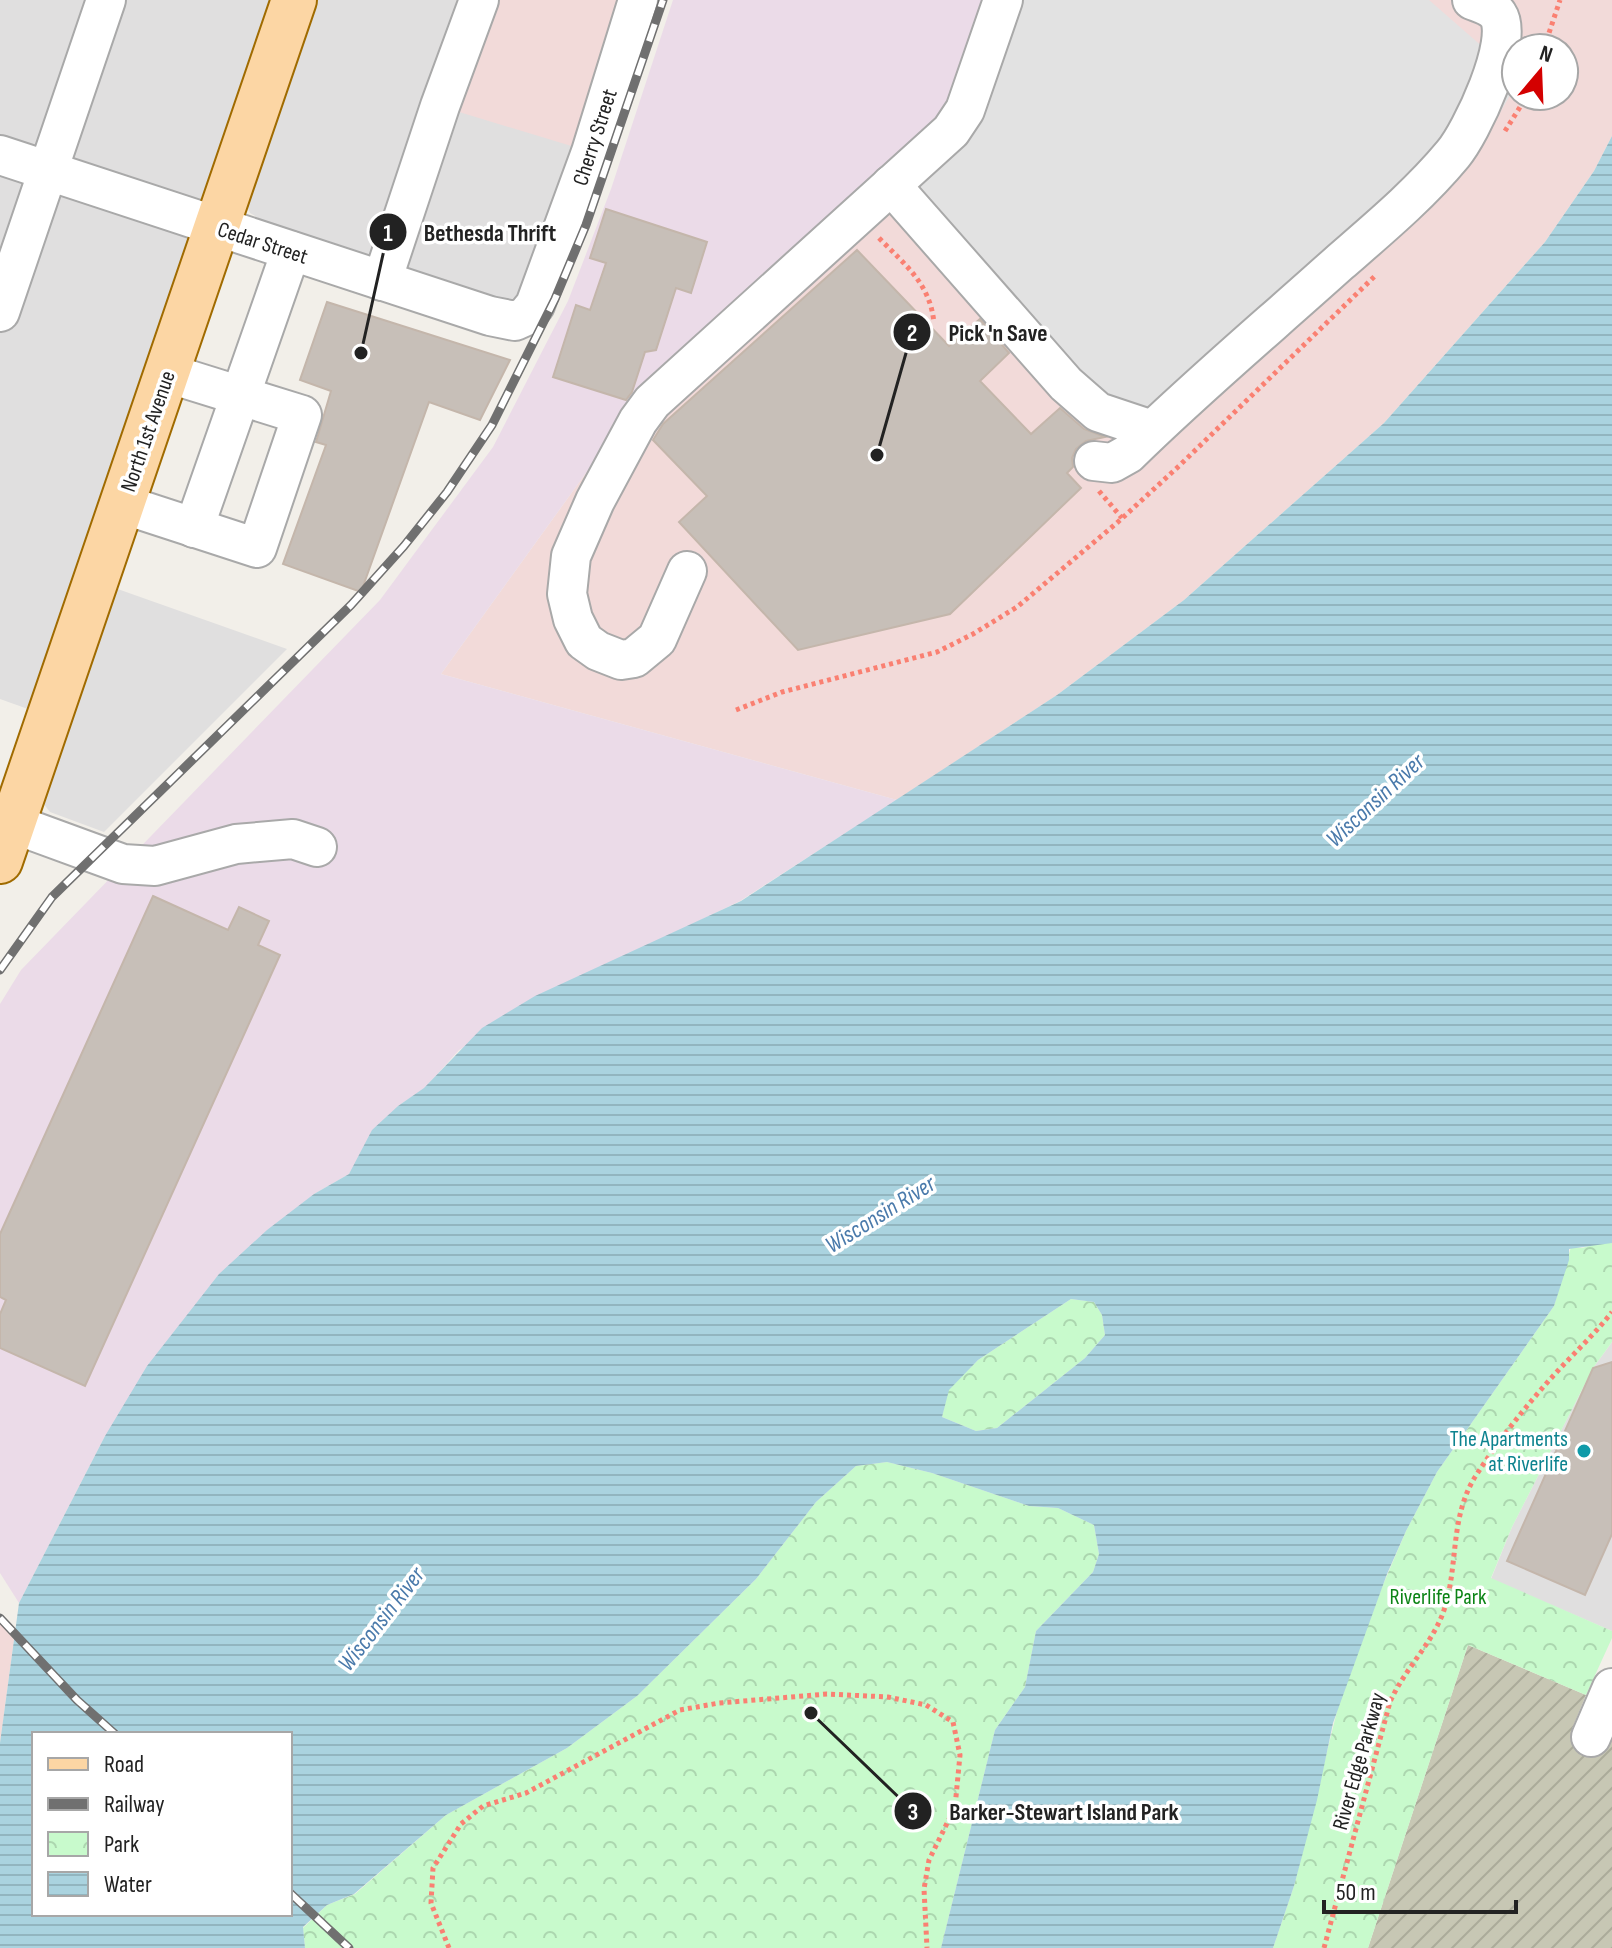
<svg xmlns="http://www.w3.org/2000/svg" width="1612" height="1948" font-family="'Sofia Sans Condensed',sans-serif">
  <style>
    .residential { fill: #e0dfdf }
    .commercial { fill: #f2dad9; fill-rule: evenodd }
    .industrial { fill: #ebdbe8 }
    .construction { fill: url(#construction-furrows) }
    .park { fill: url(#park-crowns) }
    .parking { fill: #e2e2e2 }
    .water { fill: url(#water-rules); fill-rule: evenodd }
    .building { fill: #c7bfb8; stroke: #c4b6ab; stroke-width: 2 }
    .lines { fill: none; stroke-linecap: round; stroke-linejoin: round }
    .minor-casing { stroke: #a9a9a9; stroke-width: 42 }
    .major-casing { stroke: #a06b00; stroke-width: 48 }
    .path { stroke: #fa8072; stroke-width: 5; stroke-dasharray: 4 4; stroke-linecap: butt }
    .minor { stroke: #fff; stroke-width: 38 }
    .major { stroke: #fcd6a4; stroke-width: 44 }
    .rail-casing { stroke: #707070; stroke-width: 9 }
    .rail { stroke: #fff; stroke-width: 6; stroke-dasharray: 18; stroke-linecap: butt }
    .culture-dot { fill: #0f9aa8; stroke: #fff; stroke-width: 3 }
    .labels { text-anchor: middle; stroke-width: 7; stroke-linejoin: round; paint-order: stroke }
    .street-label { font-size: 22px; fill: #222; stroke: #fff }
    .culture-label { font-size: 22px; fill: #0d838f; stroke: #fff; text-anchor: end }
    .park-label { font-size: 22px; fill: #0c8416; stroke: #fff }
    .water-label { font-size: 24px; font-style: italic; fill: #4a7aab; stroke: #fff }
    .leader { fill: none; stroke: #222; stroke-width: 3 }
    .callout-dot { fill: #222; stroke: #fff; stroke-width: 3 }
    .mark-label { font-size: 24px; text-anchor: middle; font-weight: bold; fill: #fff }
    .callout-label { font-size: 24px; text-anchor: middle; font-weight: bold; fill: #222; stroke: #fff; stroke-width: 7; stroke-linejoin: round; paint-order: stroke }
  </style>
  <defs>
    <pattern id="construction-furrows" width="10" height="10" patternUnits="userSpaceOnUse" patternTransform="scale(2)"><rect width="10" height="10" fill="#c7c7b4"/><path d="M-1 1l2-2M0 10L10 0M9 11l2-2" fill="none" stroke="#abab9a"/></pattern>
    <pattern id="park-crowns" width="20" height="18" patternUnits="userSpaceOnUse" patternTransform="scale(2)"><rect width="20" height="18" fill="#c8facc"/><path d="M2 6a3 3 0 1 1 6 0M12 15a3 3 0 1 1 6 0" fill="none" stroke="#acd6af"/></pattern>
    <pattern id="water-rules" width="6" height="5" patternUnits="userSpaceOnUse" patternTransform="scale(2)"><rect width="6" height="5" fill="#aad3df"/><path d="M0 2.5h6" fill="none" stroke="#92b5bf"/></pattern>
  </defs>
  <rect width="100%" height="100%" fill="#f2efe9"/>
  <g class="residential">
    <polygon points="0,0 270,0 28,709 0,699"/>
    <polygon points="312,0 471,0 578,148 521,293 514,299 507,300 488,296 270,225 250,213 245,202"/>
    <polygon points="112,587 287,649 104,832 50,812 43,803 44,793"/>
    <polygon points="1612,1342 1612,1631 1491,1579 1512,1527 1593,1368"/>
  </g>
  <g class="commercial">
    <polygon points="486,0 625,0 578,148 446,108"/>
    <path d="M983,0H1612V136L1594,171L1545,242L1384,423L1184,600L1057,695L897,800L441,674L658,373L945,116ZM1516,48H1564V96H1516Z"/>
    <polygon points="0,1623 14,1640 0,1743"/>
  </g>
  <polygon class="industrial" points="673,0 983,0 945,116 658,373 441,674 897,800 740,901 639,950 459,1050 424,1089 398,1106 349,1174 314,1194 105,1436 19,1603 0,1573 0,1004 21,970 380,600 493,447 568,301 611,189"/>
  <polygon class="construction" points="1468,1645 1586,1695 1572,1729 1598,1740 1612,1720 1612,1948 1368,1948"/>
  <g class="park">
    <polygon points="1603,1242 1612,1243 1612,1342 1593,1368 1512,1527 1491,1578 1612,1631 1612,1638 1586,1695 1468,1645 1368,1948 1273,1948 1294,1886 1339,1703 1382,1587 1406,1531 1437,1472 1554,1306 1571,1247 1582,1248"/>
    <polygon points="1071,1299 1094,1302 1102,1315 1105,1335 1085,1358 997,1428 976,1431 942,1417 948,1390 978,1360"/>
    <polygon points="887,1462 932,1473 1029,1506 1058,1508 1094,1525 1099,1554 1093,1572 1036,1631 1025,1687 995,1730 941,1948 305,1948 303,1928 327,1905 355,1894 446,1815 567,1748 637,1696 756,1579 816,1502 856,1466"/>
  </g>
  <polygon class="parking" points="998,0 1429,0 1516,76 1516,85 1489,132 1147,451 891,185 951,131"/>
  <path class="water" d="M1612,136V1243L1569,1249V1260L1554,1306L1437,1472L1406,1531L1387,1574L1333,1723L1317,1800L1294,1886L1273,1948H941L995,1730L1025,1687L1036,1631L1093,1572L1099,1554L1094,1525L1058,1508L1029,1506L932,1473L887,1462L856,1466L816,1502L756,1579L637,1696L567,1748L446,1815L354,1894L327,1905L303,1927L305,1948H0V1743L19,1603L105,1436L147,1366L219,1274L267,1230L314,1194L349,1174L372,1130L398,1106L424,1088L482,1028L535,996L741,901L1057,695L1184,600L1384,423L1545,242L1594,171ZM1071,1299L1094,1302L1102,1315L1105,1335L1085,1358L997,1428L976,1431L942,1417L949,1390L978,1360ZM34,1734H290V1914H34Z"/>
  <g class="building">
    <polygon points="606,209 707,242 691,293 676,288 656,350 645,352 632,392 626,400 553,377 576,305 590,310 606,263 590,258"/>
    <polygon points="857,250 949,346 980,319 1009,353 980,381 1031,434 1060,408 1084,429 1105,437 1086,441 1076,449 1072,458 1073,467 1067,473 1081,488 950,614 798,650 679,522 707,496 653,440 663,424"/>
    <polygon points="327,302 510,360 480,420 429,402 361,592 283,564 326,445 316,442 331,391 300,380"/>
    <polygon points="153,896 228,930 239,907 269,921 258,945 280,955 85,1386 0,1348 0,1314 6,1300 0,1297 0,1234"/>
    <polygon points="1612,1362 1612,1534 1585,1595 1507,1561 1593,1368"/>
  </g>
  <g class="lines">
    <g class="minor-casing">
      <g id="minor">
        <polyline points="0,155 490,316 515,321 526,316 535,305 591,152 638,0"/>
        <polyline points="891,185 1066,384 1098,412 1152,430"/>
        <polyline points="382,281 440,106 479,0"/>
        <polyline points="0,312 106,0"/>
        <path d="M1094,461L1112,463L1128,454C1195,388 1268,327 1339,263C1378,229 1419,195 1453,154C1471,133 1515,40 1498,15C1492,6 1482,4 1472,0"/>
        <polyline points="122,504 257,548 302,415 167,373"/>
        <polyline points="194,528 291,251"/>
        <polyline points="687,571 657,639 634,658 621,660 598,651 584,641 573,619 567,594 571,556 595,501 638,421 652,402 951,131 965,110 1003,0"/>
        <polyline points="0,819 123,864 155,866 236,844 293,839 317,847"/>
        <polyline points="1591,1737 1612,1688"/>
      </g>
    </g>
    <g class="major-casing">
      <polyline id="major" points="0,861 294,0"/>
    </g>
    <g class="path">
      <polyline points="1544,48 1560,0"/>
      <polyline points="1505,131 1527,96"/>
      <path d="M879,238C905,265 930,283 934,323"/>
      <polyline points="1099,491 1122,518"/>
      <polyline points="736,710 782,692 937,652 973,634 1017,607 1118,522 1179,466 1376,275"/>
      <polyline points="449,1948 431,1903 433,1868 461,1824 483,1806 526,1793 680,1710 719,1703 827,1694 888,1697 926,1705 953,1722 960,1755 955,1807 929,1860 924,1889 927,1948"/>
      <path d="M1324,1948L1390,1702C1404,1670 1431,1645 1443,1613C1459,1568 1449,1519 1475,1477C1498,1441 1525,1407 1554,1375C1573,1354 1594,1335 1612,1312"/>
    </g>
    <use href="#minor" class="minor"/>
    <use href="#major" class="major"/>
    <g class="rail-casing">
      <g id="rail">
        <polyline points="0,970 52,897 351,605 404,546 447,492 492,425 555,299 586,225 663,0"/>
        <polyline points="0,1618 77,1700 115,1734"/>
        <polyline points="290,1893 349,1948"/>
      </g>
    </g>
    <use href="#rail" class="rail"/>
  </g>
  <circle class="culture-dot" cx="1584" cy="1451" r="8"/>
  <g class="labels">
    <g class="street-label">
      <text transform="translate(594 137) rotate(-72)" y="8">Cherry Street</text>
      <text transform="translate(263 242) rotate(18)" y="8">Cedar Street</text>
      <text transform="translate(147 431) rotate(-71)" y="8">North 1st Avenue</text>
      <text transform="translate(1358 1761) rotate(-74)" y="8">River Edge Parkway</text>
    </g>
    <g class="culture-label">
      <text x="1568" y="1446">The Apartments<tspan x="1568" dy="25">at Riverlife</tspan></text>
    </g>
    <g class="park-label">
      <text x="1438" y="1604">Riverlife Park</text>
    </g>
    <g class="water-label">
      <text transform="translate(1375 800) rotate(-43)" y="8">Wisconsin River</text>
      <text transform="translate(880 1214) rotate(-32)" y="8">Wisconsin River</text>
      <text transform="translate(381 1619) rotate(-52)" y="8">Wisconsin River</text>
    </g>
  </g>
  <path class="leader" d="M361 353L388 232M877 455L912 332M811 1713L913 1811"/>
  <g class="callout-dot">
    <circle cx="361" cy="353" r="8"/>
    <circle cx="877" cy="455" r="8"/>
    <circle cx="811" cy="1713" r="8"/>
    <circle cx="388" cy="232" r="20"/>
    <circle cx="912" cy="332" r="20"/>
    <circle cx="913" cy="1811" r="20"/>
  </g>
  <g class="mark-label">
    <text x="388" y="241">1</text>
    <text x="912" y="341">2</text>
    <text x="913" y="1820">3</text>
  </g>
  <g class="callout-label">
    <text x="490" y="241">Bethesda Thrift</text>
    <text x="998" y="341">Pick 'n Save</text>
    <text x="1064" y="1820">Barker-Stewart Island Park</text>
  </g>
  <rect x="32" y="1732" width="260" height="184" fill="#ffffff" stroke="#a7a7a7" stroke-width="2"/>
  <rect x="48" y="1758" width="40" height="12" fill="#fcd6a4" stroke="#a7a7a7" stroke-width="2"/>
  <text x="104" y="1772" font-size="24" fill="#222222">Road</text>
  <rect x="48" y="1798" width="40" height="12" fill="#707070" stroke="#a7a7a7" stroke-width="2"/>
  <text x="104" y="1812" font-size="24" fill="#222222">Railway</text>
  <rect x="48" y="1832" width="40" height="24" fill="url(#park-crowns)" stroke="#a7a7a7" stroke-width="2"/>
  <text x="104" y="1852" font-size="24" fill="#222222">Park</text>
  <rect x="48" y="1872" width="40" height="24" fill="url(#water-rules)" stroke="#a7a7a7" stroke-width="2"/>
  <text x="104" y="1892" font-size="24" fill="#222222">Water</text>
  <g transform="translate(1540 72) rotate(19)"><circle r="38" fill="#ffffff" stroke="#a7a7a7" stroke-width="2"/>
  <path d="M0-6L14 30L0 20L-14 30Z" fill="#d40000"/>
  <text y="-12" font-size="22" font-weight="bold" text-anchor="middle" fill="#222222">N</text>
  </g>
  <path d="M1324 1900v12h192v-12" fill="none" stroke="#222222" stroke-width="4"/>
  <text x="1336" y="1900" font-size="24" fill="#222222" stroke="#ffffff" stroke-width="6" paint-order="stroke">50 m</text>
</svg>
